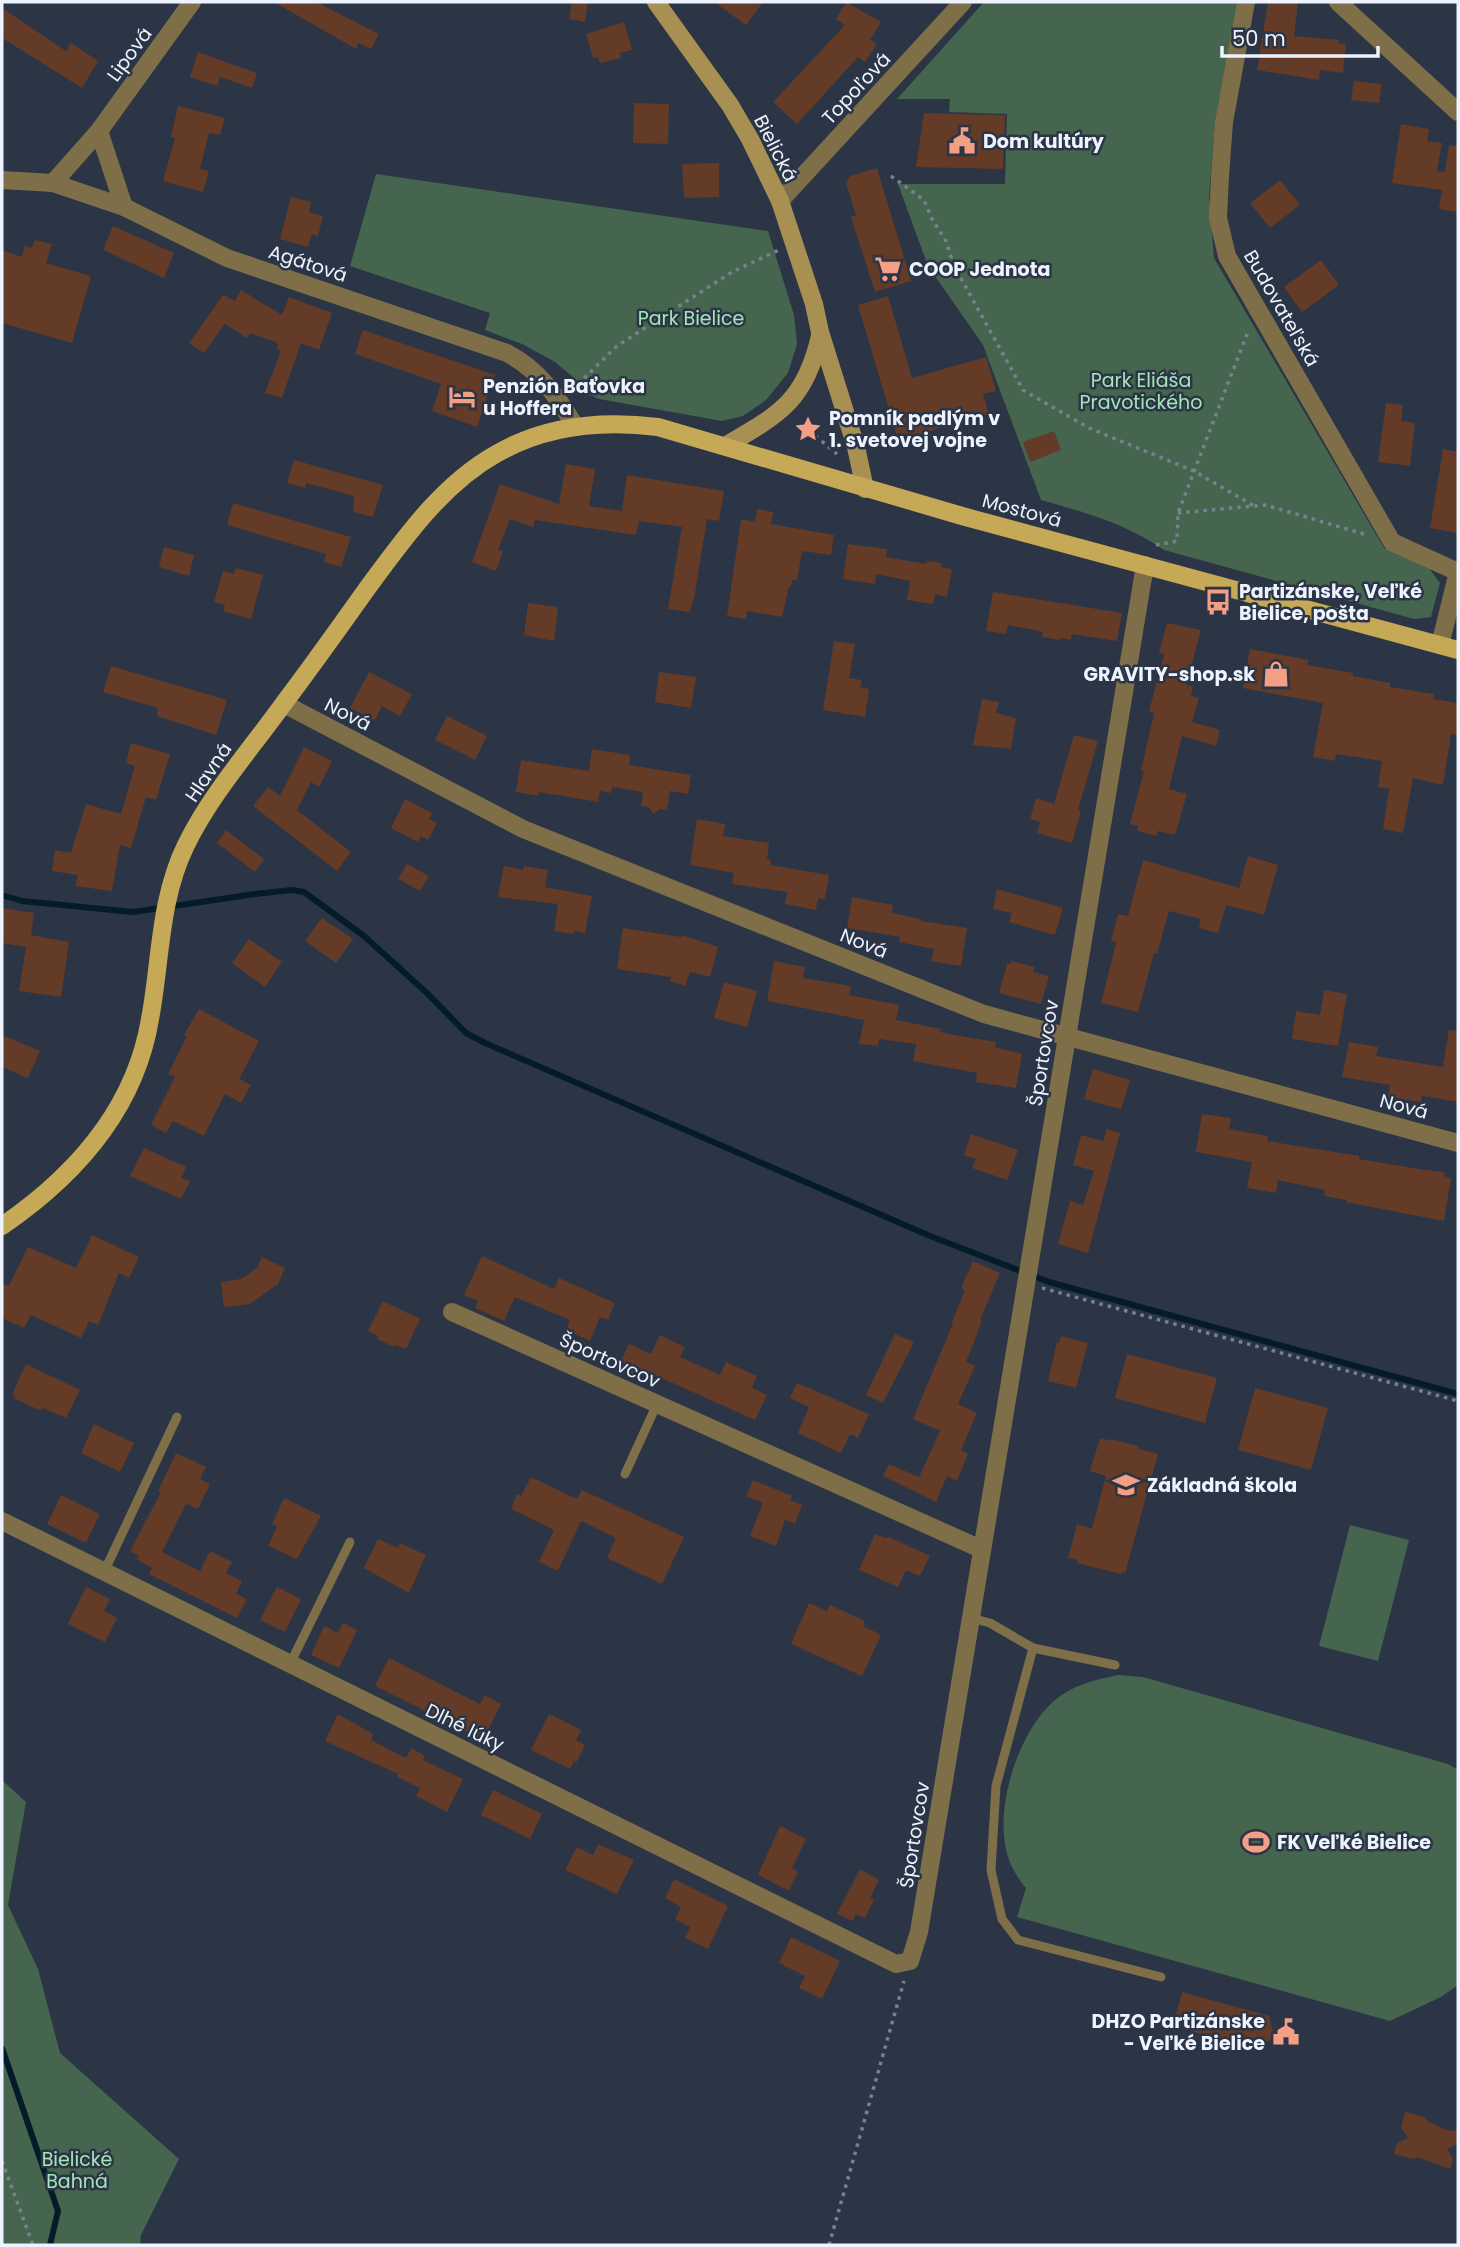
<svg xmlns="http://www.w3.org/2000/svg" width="1460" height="2247" font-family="Poppins,sans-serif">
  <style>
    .green { fill: #45654e }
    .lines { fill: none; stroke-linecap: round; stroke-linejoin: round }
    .stream { stroke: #031c28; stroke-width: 6 }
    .building { fill: #643b26 }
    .path { stroke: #788190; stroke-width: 3.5; stroke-dasharray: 3.5 5; stroke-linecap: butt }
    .lane { stroke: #7e6f49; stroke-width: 9 }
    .street { stroke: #7e6f49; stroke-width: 18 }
    .secondary { stroke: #a79052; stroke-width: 18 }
    .primary { stroke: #c6a956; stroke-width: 18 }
    .labels { text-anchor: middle; stroke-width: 5; stroke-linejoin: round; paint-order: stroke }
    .street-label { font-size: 19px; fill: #edf4ff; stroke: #2b3546 }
    .poi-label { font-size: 19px; font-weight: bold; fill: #edf4ff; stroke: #2b3546; text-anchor: start }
    .park-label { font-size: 19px; fill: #a3e7b6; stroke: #2b3546 }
  </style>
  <rect width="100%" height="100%" fill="#2b3546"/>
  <g class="green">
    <path d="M984,2H1237L1215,123L1209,196L1214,258L1384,548L1423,560L1440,583L1431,617L1414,619L1164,550C1127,524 1084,512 1041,500L983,345L928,266L898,184H1005L1007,114L949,112L950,99H897Z"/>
    <polygon points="376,174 768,231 794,315 797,344 788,373 766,400 743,416 722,421 599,399 579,390 573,377 555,362 522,344 485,330 490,313 350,266"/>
    <polygon points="1350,1525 1409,1540 1378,1661 1319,1646"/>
    <path d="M1118,1675L1143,1677L1448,1764L1458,1770V1985L1441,1997L1390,2021L1017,1917L1026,1888C1019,1880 1013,1870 1009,1860C992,1813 1017,1733 1054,1701C1072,1685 1094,1680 1118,1675Z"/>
    <polygon points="2,1780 26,1802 8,1905 38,1969 60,2053 179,2159 141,2235 140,2245 2,2245"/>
  </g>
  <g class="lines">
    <g class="stream">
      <polyline points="2,895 22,901 133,912 255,894 292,890 304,892 364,936 428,994 466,1033 485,1043 930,1236 1049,1282 1458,1394"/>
      <polyline points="2,2048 58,2211 50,2245"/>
    </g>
  </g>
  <g class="building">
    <polygon points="274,2 316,2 379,34 371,49 358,43 356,49"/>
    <polygon points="572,2 588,2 585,22 569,19"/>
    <polygon points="714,2 763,2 746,25"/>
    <polygon points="846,2 881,22 870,40 877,44 865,62 858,57 797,124 773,102 845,25 836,19"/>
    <polygon points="1268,2 1298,2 1294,36 1339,40 1338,44 1346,44 1343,73 1320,70 1319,80 1257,70"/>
    <polygon points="2,8 66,51 71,43 98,61 82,88 2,38"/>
    <polygon points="624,22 632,50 620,53 621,58 600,63 598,57 593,58 586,34"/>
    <polygon points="198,52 257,73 252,88 220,77 217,86 190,77"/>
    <polygon points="1354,81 1382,84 1379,103 1351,100"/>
    <polygon points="634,103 669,104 668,144 633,143"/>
    <polygon points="178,106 225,118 220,135 209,133 200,169 209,171 203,192 163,181 175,138 171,137"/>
    <polygon points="924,113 1005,115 1003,169 916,167"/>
    <polygon points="1401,124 1429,129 1427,141 1442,143 1437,171 1445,172 1449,145 1458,146 1458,212 1439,209 1442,190 1392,183"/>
    <polygon points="719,163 719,197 684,198 682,164"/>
    <polygon points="877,168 911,281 875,292 851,217 856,215 846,183 850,176"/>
    <polygon points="1280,180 1300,205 1270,228 1250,203"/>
    <polygon points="291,197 311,202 309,212 323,216 318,236 312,234 308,247 280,239"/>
    <polygon points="113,226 174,253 164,278 103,250"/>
    <polygon points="35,240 52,244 46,263 91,276 72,343 2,323 2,250 22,257 25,246 32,248"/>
    <polygon points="1321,260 1339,285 1302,312 1284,287"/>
    <polygon points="241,290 282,315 289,297 332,313 319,350 301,343 282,398 265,393 281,351 277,349 278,343 250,333 247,338 225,324 204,353 189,343 223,295 235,301"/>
    <polygon points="888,296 912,378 986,357 996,391 983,394 989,414 898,440 858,305"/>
    <polygon points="363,330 495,375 477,427 432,411 441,384 355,354"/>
    <polygon points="1386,403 1403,405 1401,421 1415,423 1410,466 1378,462"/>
    <polygon points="1054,431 1061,450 1030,462 1023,442"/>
    <polygon points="1443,449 1458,452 1458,533 1430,528"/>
    <polygon points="294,460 383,485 373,517 353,512 354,496 306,483 305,488 287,483"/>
    <polygon points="566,464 595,469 589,506 622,511 627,475 724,491 719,521 707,519 694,599 689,612 668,609 682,527 639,521 636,535 535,520 533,527 510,519 498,550 503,551 496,571 472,562 500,484 559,504"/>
    <polygon points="233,503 351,537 341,567 324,562 326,554 227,525"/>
    <polygon points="757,509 773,512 771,524 834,535 831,555 802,551 797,580 792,580 791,587 789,586 782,617 747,611 746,619 727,616 741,519 755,522"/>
    <polygon points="848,544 887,549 886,557 926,564 927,561 942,563 941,567 952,569 947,597 935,594 933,604 907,600 910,581 876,574 875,584 843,579"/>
    <polygon points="164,547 194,555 189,576 159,567"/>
    <polygon points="236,568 263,575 251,619 223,611 225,605 214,602 223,571 234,574"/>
    <polygon points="993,592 1122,613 1117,641 1072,634 1071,640 1060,638 1060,640 1042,637 1043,632 1008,625 1006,634 986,631"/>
    <polygon points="528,603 558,607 554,641 524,635"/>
    <polygon points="1167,623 1201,630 1186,685 1193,687 1191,696 1199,698 1192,722 1220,730 1216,746 1182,736 1169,789 1187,794 1175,835 1158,831 1157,836 1137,831 1138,826 1130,824 1144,771 1141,771 1154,713 1149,711 1164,655 1159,653"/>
    <polygon points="834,641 855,644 849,678 862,680 860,687 869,689 865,717 823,710"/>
    <polygon points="1250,649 1309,660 1307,665 1353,673 1353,676 1390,683 1390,687 1434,694 1433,699 1458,703 1458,735 1451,734 1443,785 1413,778 1403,833 1383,829 1389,789 1378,787 1382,761 1336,754 1335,761 1313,757 1323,703 1243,688"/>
    <polygon points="111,666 227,700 216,735 157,716 158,708 103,692"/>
    <polygon points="369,672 412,694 400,716 382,706 375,720 350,708"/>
    <polygon points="659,672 696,677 691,708 655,702"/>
    <polygon points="982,699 999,702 996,713 1016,718 1011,749 973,745"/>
    <polygon points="447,716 487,736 475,760 435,740"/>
    <polygon points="1074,735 1098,741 1078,810 1081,811 1072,843 1037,833 1040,822 1030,819 1036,798 1054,804"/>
    <polygon points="131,743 170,754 156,800 146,797 131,848 120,845 112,891 75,886 78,875 52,871 55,850 71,853 86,804 121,814 135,766 126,763"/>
    <polygon points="304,747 332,761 319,787 311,782 297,810 351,852 337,871 253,806 268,787 280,796"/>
    <polygon points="592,749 630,755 629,765 691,775 688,794 670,791 667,810 660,809 653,814 649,807 641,806 643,792 612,787 611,793 600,791 598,802 539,792 538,796 516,792 521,760 589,771"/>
    <polygon points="405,799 432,813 429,819 437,823 428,840 421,836 418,842 391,828"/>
    <polygon points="697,819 725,824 723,836 769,843 767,859 771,860 770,865 829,875 825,899 818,898 816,910 785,904 787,892 732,884 734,873 690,865"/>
    <polygon points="226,830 264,859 255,872 217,843"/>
    <polygon points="1248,856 1278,865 1264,915 1226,905 1218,933 1199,928 1201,919 1169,911 1157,954 1154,953 1138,1012 1101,1003 1116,943 1111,941 1118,914 1128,916 1143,860 1239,888"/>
    <polygon points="407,864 429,876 420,891 398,879"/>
    <polygon points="504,866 523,870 524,866 548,870 545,887 592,896 585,933 575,931 574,934 554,931 558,904 498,897"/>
    <polygon points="997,889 1063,908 1055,935 1009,922 1012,913 993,909"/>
    <polygon points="852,897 893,905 892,913 921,919 921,921 967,928 961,966 931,961 934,949 899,942 900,937 847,928"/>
    <polygon points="2,908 34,913 31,935 69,942 61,997 19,991 26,947 2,943"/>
    <polygon points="322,918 353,939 336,963 305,941"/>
    <polygon points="623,928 681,937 682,935 718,947 710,977 690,972 685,986 670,981 671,977 617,969"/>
    <polygon points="249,939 282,962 265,987 232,963"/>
    <polygon points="774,961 805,967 803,978 851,986 849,995 899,1005 896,1020 941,1029 940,1032 954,1035 996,1042 995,1047 1022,1054 1016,1088 976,1082 977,1073 913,1061 916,1044 879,1039 878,1046 859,1044 864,1020 767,1001"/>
    <polygon points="1011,961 1035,967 1033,972 1049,976 1041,1004 999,993 1007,964 1010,964"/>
    <polygon points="724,982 757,991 747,1027 714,1018"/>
    <polygon points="1324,990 1347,994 1338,1046 1292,1039 1296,1011 1320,1015"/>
    <polygon points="199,1009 259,1041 239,1079 251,1085 241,1103 225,1094 204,1136 173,1121 166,1133 151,1125 175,1077 168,1074 187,1036 184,1035"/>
    <polygon points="1449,1030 1458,1031 1458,1102 1422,1096 1421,1102 1388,1097 1390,1085 1342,1077 1349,1042 1378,1047 1376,1056 1443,1067"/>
    <polygon points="2,1035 40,1051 28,1078 2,1067"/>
    <polygon points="1093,1069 1130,1080 1121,1109 1084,1099"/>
    <polygon points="1202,1114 1231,1118 1229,1129 1268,1136 1267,1141 1359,1156 1359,1159 1425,1170 1445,1172 1444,1176 1451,1178 1444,1221 1346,1202 1347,1200 1324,1196 1325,1190 1278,1180 1276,1193 1247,1188 1252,1162 1196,1152"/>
    <polygon points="1107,1129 1120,1133 1088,1253 1058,1244 1070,1201 1083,1205 1094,1171 1073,1165 1081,1135 1103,1141"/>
    <polygon points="971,1134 1018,1150 1007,1180 972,1168 976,1159 964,1155"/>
    <polygon points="144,1148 186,1167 181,1178 190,1181 181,1199 130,1176"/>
    <polygon points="92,1235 139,1257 129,1278 119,1273 98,1325 89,1321 81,1338 31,1315 24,1328 2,1318 2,1283 9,1286 28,1247 76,1268"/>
    <polygon points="482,1256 554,1289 559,1278 615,1303 608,1320 600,1317 590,1341 566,1330 570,1320 515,1297 504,1321 475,1308 478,1301 464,1295"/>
    <polygon points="262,1257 285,1268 278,1284 250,1304 224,1307 221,1282 241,1279 257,1268"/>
    <polygon points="973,1261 1000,1273 980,1320 982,1321 966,1362 975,1366 958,1404 977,1413 961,1450 968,1454 957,1481 947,1476 936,1502 883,1476 889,1464 919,1477 940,1431 913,1419 953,1323 952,1322 965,1290 961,1288"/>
    <polygon points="383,1301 420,1319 406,1349 396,1345 394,1347 377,1339 378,1336 368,1331"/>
    <polygon points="895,1334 914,1342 883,1403 866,1395"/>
    <polygon points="660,1335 685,1347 680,1357 720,1375 726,1362 757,1376 752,1388 767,1395 755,1420 637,1367 633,1376 617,1369 629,1344 651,1354"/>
    <polygon points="1061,1336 1088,1343 1076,1388 1048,1381 1057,1342 1059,1343"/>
    <polygon points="1127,1354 1217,1378 1205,1423 1115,1398"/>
    <polygon points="26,1364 80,1390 66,1418 43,1408 41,1411 14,1398 15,1395 12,1394"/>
    <polygon points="797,1383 869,1414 858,1438 850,1434 841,1453 798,1433 809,1407 790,1398"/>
    <polygon points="1255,1388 1328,1408 1311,1470 1238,1450"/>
    <polygon points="94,1424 134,1443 120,1472 81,1453"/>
    <polygon points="1100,1438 1109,1441 1110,1439 1138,1446 1138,1449 1158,1454 1125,1573 1121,1572 1121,1574 1077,1563 1077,1560 1068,1558 1077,1524 1092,1529 1106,1476 1090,1471"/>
    <polygon points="176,1453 206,1467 200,1479 210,1484 198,1509 186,1504 162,1552 200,1571 210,1551 232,1562 226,1573 242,1581 236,1594 247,1599 237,1618 149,1574 152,1568 136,1559 139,1556 130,1551 161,1492 158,1491"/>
    <polygon points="531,1477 577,1499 582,1490 684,1537 662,1584 607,1558 616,1538 581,1521 558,1571 539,1562 554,1530 511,1509 517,1494 521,1496"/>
    <polygon points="753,1480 792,1496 790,1500 802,1505 795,1524 785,1520 776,1546 750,1536 763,1503 746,1496"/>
    <polygon points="61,1495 100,1514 86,1543 47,1524"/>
    <polygon points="284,1498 321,1516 297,1559 268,1546 277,1527 272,1524"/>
    <polygon points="875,1534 885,1538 889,1537 930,1556 920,1576 906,1570 898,1587 859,1570"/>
    <polygon points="378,1539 398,1548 400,1543 426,1555 409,1593 364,1568"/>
    <polygon points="86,1587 110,1599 104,1611 117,1618 105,1642 68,1624"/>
    <polygon points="277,1587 301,1599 285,1632 260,1620"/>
    <polygon points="809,1603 827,1611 830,1605 865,1621 863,1626 881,1635 862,1676 791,1644"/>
    <polygon points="343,1623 357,1630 339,1668 311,1655 324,1626 338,1633"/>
    <polygon points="389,1658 480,1704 484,1695 501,1704 483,1740 375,1686"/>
    <polygon points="338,1714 373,1734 371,1740 406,1758 411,1748 425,1756 423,1760 463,1779 447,1812 416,1796 420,1788 397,1777 398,1774 325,1741"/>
    <polygon points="549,1714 581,1730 576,1740 585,1745 576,1763 574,1761 570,1769 531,1750"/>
    <polygon points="493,1790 542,1814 530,1839 481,1815"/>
    <polygon points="780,1826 806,1839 792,1868 798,1872 789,1891 758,1875"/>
    <polygon points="598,1844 634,1860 617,1894 565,1870 577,1847 593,1855"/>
    <polygon points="860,1869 879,1880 870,1898 874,1900 865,1918 856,1914 853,1921 837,1914"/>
    <polygon points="674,1879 728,1906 708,1949 685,1938 690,1927 675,1919 681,1907 665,1898"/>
    <polygon points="791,1937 840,1961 822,1999 799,1988 805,1976 779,1963"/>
    <polygon points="1182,1992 1269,2016 1274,2036 1263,2046 1256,2044 1255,2049 1184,2029 1185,2025 1174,2022"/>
    <polygon points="1405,2112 1425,2117 1427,2121 1446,2130 1458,2131 1457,2144 1447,2149 1453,2158 1450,2169 1417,2157 1414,2159 1394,2154 1397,2143 1408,2138 1401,2128"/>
  </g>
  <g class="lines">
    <g class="path">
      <polyline points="891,176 924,200 932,219 946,241 954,266 1023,390 1089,428 1194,471 1254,506"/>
      <polyline points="572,390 617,346 732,272 779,250"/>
      <polyline points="811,432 807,435 801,430 808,422 814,428 811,432 837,454"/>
      <polyline points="1178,513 1265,505 1364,534"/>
      <polyline points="1156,545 1177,541 1178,513 1249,329"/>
      <polyline points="1042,1288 1458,1401"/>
      <polyline points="2,2161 33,2245"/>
      <polyline points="829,2245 904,1981"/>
    </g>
    <g class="lane">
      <polyline points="625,1474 657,1404"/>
      <polyline points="104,1572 177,1417"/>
      <polyline points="971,1618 990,1623 1033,1648 1115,1665"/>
      <polyline points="1033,1648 996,1786 991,1870 1002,1919 1018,1940 1161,1977"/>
      <polyline points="290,1664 350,1542"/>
    </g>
    <g class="street">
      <polyline points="1246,2 1224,122 1220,176 1218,218 1227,256 1392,542 1458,572"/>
      <polyline points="1338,2 1458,112"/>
      <polyline points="99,131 124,207"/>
      <path d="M2,180L53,183L124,207L227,258L507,353C539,370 557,396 575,426"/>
      <polyline points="53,183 99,131 192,2"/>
      <polyline points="780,201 963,2"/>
      <polyline points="1440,645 1458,572"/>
      <polyline points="284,704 523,829 984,1014 1458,1143"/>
      <polyline points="452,1312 981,1549"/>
      <polyline points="2,1521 896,1964 910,1961 919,1932 1145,565"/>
    </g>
    <g class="secondary">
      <polyline points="656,2 730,105 750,139 780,201 814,304 820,332 856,447 865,489"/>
      <path d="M725,446C780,414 805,401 820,336"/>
    </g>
    <path class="primary" d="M2,1226C75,1176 135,1110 150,1019C161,961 159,900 186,845C211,794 251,749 284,703C312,666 339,628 366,590C403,540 441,485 496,454C546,425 602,420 658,427L962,516L1458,650"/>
  </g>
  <defs>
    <g id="civic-bare" transform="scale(2.1)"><path d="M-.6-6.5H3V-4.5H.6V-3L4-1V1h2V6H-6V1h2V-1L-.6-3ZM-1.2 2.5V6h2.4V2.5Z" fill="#f39f86" stroke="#2b3546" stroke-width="2.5" paint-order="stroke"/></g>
    <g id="supermarket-bare" transform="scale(2.1)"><path d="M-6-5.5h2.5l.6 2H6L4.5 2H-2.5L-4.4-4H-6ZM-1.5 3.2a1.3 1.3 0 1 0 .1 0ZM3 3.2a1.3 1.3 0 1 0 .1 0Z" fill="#f39f86" stroke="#2b3546" stroke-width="2.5" paint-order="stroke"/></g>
    <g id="hotel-bare" transform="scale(2.1)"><path d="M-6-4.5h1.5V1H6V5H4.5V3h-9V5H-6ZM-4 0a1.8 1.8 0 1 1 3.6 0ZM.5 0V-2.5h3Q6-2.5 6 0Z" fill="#f39f86" stroke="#2b3546" stroke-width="2.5" paint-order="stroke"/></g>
    <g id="sight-bare" transform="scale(2.1)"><path d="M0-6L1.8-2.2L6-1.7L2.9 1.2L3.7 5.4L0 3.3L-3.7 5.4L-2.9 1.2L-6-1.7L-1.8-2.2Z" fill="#f39f86" stroke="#2b3546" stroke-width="2.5" paint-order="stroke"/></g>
    <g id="bus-bare" transform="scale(2.1)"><path d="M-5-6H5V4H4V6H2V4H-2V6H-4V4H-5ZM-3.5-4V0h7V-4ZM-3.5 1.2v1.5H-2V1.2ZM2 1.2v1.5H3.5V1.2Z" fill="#f39f86" stroke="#2b3546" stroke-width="2.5" paint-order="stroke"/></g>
    <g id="shop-bare" transform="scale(2.1)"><path d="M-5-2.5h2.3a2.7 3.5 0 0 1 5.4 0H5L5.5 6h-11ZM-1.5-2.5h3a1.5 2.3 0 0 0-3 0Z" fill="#f39f86" stroke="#2b3546" stroke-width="2.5" paint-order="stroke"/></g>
    <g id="school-bare" transform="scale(2.1)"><path d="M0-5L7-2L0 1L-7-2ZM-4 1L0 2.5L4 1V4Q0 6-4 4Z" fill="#f39f86" stroke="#2b3546" stroke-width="2.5" paint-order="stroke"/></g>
    <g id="stadium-bare" transform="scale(2.1)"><path d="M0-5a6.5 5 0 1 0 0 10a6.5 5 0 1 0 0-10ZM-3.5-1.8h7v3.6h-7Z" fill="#f39f86" stroke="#2b3546" stroke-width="2.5" paint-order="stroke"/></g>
  </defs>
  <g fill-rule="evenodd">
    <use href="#civic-bare" x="962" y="141"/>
    <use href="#supermarket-bare" x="888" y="269"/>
    <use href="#hotel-bare" x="462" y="397"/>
    <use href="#sight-bare" x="808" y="429"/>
    <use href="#bus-bare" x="1218" y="602"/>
    <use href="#shop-bare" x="1276" y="674"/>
    <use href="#school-bare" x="1126" y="1485"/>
    <use href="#stadium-bare" x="1256" y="1842"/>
    <use href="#civic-bare" x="1286" y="2032"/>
  </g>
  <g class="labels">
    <g class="street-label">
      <text transform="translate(129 54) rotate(-54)" y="7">Lipová</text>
      <text transform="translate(856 88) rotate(-47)" y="7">Topoľová</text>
      <text transform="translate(776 148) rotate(63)" y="7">Bielická</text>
      <text transform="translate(308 263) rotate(18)" y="7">Agátová</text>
      <text transform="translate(1282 308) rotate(60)" y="7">Budovateľská</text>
      <text transform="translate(1022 510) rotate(15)" y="7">Mostová</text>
      <text transform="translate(348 714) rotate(27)" y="7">Nová</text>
      <text transform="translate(208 772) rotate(-56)" y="7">Hlavná</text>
      <text transform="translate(864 943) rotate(22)" y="7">Nová</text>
      <text transform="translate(1043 1053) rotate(-81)" y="7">Športovcov</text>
      <text transform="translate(1404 1106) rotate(15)" y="7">Nová</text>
      <text transform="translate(610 1360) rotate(24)" y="7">Športovcov</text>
      <text transform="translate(465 1727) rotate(26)" y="7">Dlhé lúky</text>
      <text transform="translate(914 1835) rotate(-81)" y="7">Športovcov</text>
    </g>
    <g class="poi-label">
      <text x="983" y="148">Dom kultúry</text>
      <text x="909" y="276">COOP Jednota</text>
      <text x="483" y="393">Penzión Baťovka<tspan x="483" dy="22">u Hoffera</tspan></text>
      <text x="829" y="425">Pomník padlým v<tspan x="829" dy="22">1. svetovej vojne</tspan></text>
      <text x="1239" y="598">Partizánske, Veľké<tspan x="1239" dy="22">Bielice, pošta</tspan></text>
      <text x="1255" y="681" text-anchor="end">GRAVITY-shop.sk</text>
      <text x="1147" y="1492">Základná škola</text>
      <text x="1277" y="1849">FK Veľké Bielice</text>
      <text x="1265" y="2028" text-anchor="end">DHZO Partizánske<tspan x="1265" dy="22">- Veľké Bielice</tspan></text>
    </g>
    <g class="park-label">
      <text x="691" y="325">Park Bielice</text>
      <text x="1141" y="387">Park Eliáša<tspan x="1141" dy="22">Pravotického</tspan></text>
      <text x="77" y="2166">Bielické<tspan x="77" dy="22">Bahná</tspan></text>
    </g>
  </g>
  <rect width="1460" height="2247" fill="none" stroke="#edf4ff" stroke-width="7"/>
  <path d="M1222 46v10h156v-10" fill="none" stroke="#edf4ff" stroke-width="3.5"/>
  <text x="1232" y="46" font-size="21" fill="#edf4ff" stroke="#2b3546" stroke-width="5" paint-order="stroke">50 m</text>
</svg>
